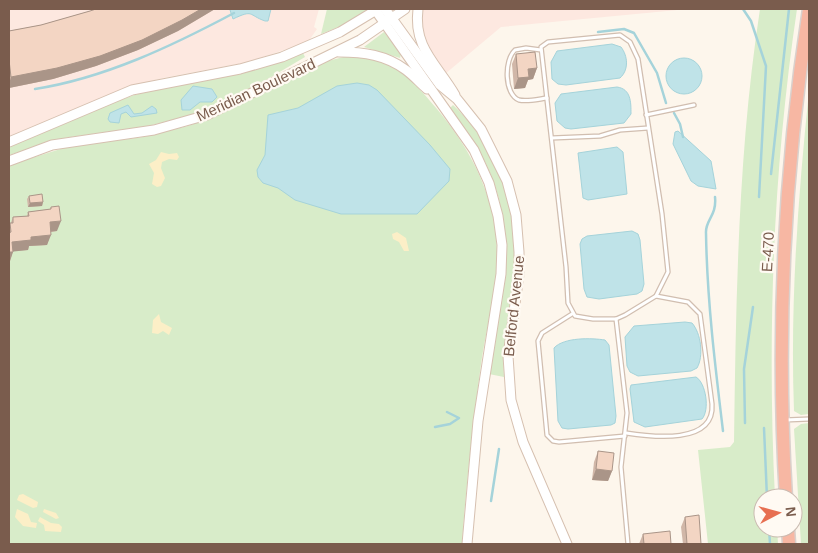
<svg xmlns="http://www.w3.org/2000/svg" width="818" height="553" font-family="Arial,sans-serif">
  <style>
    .commercial { fill: #fde8e0 }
    .green { fill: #d8ecc9 }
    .sand { fill: #fcefc7 }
    .water { fill: #bfe3e8; stroke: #a5d3da }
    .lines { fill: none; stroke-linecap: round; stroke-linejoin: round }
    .stream { stroke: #a5d3da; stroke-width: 2.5 }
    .service-casing { stroke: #d1beb0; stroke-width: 5.5 }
    .secondary-casing { stroke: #d6c0b0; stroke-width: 11 }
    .motorway-casing { stroke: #dad1cd; stroke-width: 15 }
    .service { stroke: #fff; stroke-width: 3 }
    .secondary { stroke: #fff; stroke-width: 9 }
    .motorway { stroke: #f7b7a3; stroke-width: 12 }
    .wall { fill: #d1b7a8 }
    .shaded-wall { fill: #aa9588 }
    .building { fill: #f3d5c3; stroke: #aa9588 }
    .labels { text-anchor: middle; stroke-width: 4.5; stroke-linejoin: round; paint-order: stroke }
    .street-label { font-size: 15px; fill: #7a5c4d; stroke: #fffaf3 }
  </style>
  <rect width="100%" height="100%" fill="#fdf6ec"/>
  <g class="commercial">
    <polygon points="9,9 319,9 314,27 317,29 310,39 302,44 248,62 163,78 125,88 9,137"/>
    <polygon points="422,9 688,9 501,27 445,74 432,57 421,32"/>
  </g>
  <g class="green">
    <polygon points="327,9 368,9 341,26 321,34"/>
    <path d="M760,9H797C773,171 767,334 775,498H763V528H777L778,544H708L698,450L730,447L734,442C736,298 738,152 760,9Z"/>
    <polygon points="384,32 401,54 400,58 364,47"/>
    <path d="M303,53L305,57L256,86L191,115L148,126L64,138L9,155V147C56,128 101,104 151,90C202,76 254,74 303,53Z"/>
    <path d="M347,56C396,60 407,74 437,109C478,158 503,213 496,278C493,307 485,335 481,364C473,424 466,484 462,544H9V165L67,147L143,137L188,126L224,112L328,61Z"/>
    <path d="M809,91V414L801,415L794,411C790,304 798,197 809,91Z"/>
    <path d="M453,105C501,149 520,219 513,282C509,315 502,344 504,377L489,374C501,302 520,231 485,162C475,143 462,126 450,108Z"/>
    <polygon points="809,423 809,544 801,544 794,429 801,424"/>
  </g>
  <g class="sand">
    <polygon points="161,152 169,154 177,153 179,157 177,160 169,159 162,162 161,168 165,178 161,186 157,187 152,184 154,173 149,164 156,160"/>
    <polygon points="397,232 406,238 409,251 404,251 399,242 393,239 392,234"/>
    <polygon points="159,314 161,322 172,328 169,335 163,331 158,334 152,333 153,320"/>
    <polygon points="23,494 38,502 37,507 33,508 17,500 19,495"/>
    <polygon points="17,509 28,514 31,522 37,523 36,528 23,526 15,517"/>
    <polygon points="44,509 56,513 59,518 56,519 43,512"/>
    <polygon points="40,517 51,523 59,524 62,527 61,532 45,531 44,525 38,521"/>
  </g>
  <g class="water">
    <path d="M232,9H271L268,21H265C248,15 254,9 233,19L230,10Z"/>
    <path d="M612,44L621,47C628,56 629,70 620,78L566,85L558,84L552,79L551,62L557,51Z"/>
    <circle cx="684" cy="76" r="18"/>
    <polygon points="357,83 369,85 377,90 430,145 450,169 449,181 417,214 341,214 295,200 278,188 263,183 258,177 257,170 265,155 268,115 298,108 337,86"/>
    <polygon points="193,86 212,89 217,97 212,102 200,102 190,110 182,110 181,100"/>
    <path d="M617,87C631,89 631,102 631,114L624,123L571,129L565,128L557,121L555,103L561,94Z"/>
    <polygon points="128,105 134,114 142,113 152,106 156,109 157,113 131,117 126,112 121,114 119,123 110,122 108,119 110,113"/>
    <polygon points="678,131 711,161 716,189 698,186 691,181 673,144 675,132"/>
    <polygon points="617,147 623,152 627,194 588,200 583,198 578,153"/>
    <polygon points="632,231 638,234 640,240 644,284 642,291 637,294 599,299 587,297 584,289 580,244 582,239 587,236"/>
    <path d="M685,322L692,323C701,333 704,356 697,368L691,371L638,376L630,372L627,366L625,337L634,326Z"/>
    <path d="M605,340L609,345L616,416L615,423L611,425L568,429L562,428L558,421L554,348C564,337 592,338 605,340Z"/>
    <path d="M696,377C706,383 710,410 702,419L645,427L634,422L630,389L631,385Z"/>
  </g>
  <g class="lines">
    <g class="stream">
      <polyline points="743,9 751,21 766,66 759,197"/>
      <polyline points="598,32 624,29 634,33 657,73 666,103"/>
      <path d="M35,89C105,78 172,46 234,13"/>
      <polyline points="674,113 680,124 683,137"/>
      <polyline points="771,174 789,9"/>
      <path d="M715,197C717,216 705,220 706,233C707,299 715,365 723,431"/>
      <polyline points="745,423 744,369 753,307"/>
      <polyline points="435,427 450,424 459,418 447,412"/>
      <polyline points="764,428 767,498"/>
      <polyline points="491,501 499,449"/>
      <polyline points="769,528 770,544"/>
    </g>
    <g class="service-casing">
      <g id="service">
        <polygon points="620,35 630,42 638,59 662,214 668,272 656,296 625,315 616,319 593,319 575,316 568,303 566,267 541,47 548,42"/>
        <path d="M541,50L526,48L515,50C504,60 504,94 519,100C527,102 539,99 547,98"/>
        <polyline points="646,115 694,105"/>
        <polyline points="552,138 600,136 620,130 648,128"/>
        <polyline points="572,314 542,333 538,341 547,435 553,441 559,442 625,436"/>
        <polyline points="616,319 627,413 621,467 628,544"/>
        <polyline points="785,420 809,419"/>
        <path d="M626,433C652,437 715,445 712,404L700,314L688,302L656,296"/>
      </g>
    </g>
    <g class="secondary-casing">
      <g id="secondary">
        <polyline points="385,9 440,85 457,99 481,129 507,181 516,215 519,252 519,274 508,356 511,400 523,442 567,544"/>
        <path d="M418,9C413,48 437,64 455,95"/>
        <polyline points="376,11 474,150 489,183 498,216 502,245 501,274 478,421 467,544"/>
        <path d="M339,52C364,52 386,55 406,70C414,76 420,83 427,89"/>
        <polyline points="9,142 132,90 240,69 282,57 340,32 378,9"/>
        <polyline points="9,161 52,145 154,130 207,115 360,40 405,9"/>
      </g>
    </g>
    <g class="motorway-casing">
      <g id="motorway">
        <path d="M786,498C776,335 784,170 809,9"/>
        <polyline points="788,528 789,544"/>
      </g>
    </g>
    <use href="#service" class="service"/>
    <use href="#secondary" class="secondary"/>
    <use href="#motorway" class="motorway"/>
  </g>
  <g class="wall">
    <polygon points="96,9 215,9 178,31 138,50 96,66 53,79 9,88 9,31 41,25 90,11"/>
    <polygon points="516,54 537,68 533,79 528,80 525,88 514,89 512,64"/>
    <polygon points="29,196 43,202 42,206 28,207 27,199"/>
    <polygon points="51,207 57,231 51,232 47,245 29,246 28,250 13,251 10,261 9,261 9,228 13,217 27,216 28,212 50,209"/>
    <polygon points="598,451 612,471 608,481 592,480 594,462"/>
    <polygon points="685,517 701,544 683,544 681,527"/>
    <polygon points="643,534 671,544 639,544"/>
  </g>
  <g class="shaded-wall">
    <polygon points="201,9 215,9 178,31 138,50 96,66 53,79 9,88 9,84 11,77"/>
    <polygon points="537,68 533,79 528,80 525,88 514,89 518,78 528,69"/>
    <polygon points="43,202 42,206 28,207 30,203"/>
    <polygon points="61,221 57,231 47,232 50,222"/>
    <polygon points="51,235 47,245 29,246 28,250 9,252 12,242 31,237"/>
    <polygon points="9,252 13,252 10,261 9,261"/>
    <polygon points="596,469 612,471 608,481 592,480"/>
  </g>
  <g class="building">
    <polygon points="96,9 201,9 182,20 142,40 100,56 57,68 11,77 9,60 9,31 41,25 90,11"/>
    <polygon points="535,52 537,68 528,69 529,77 518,78 516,54"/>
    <polygon points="42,194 43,202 30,203 29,196"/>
    <polygon points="59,206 61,221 50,222 51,235 31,237 31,240 12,242 13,252 9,252 9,233 11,232 10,223 13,223 13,217 29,216 28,212 51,209 51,207"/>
    <polygon points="598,451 614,453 612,471 596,469"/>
    <polygon points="699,515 701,544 687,544 685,517"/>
    <polygon points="670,531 671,544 644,544 643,534"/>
  </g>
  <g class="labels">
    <g class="street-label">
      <text transform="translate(256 90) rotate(-25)" y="5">Meridian Boulevard</text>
      <text transform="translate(768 252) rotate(-87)" y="5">E-470</text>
      <text transform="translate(514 306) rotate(-84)" y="5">Belford Avenue</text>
    </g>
  </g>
  <rect width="818" height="553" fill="none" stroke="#7a5c4d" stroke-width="20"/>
  <g transform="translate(778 513) rotate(84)"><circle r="24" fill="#fffaf3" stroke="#cabbb1"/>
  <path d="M0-4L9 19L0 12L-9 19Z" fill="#e76f51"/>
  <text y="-8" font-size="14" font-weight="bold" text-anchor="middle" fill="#7a5c4d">N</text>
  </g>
</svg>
